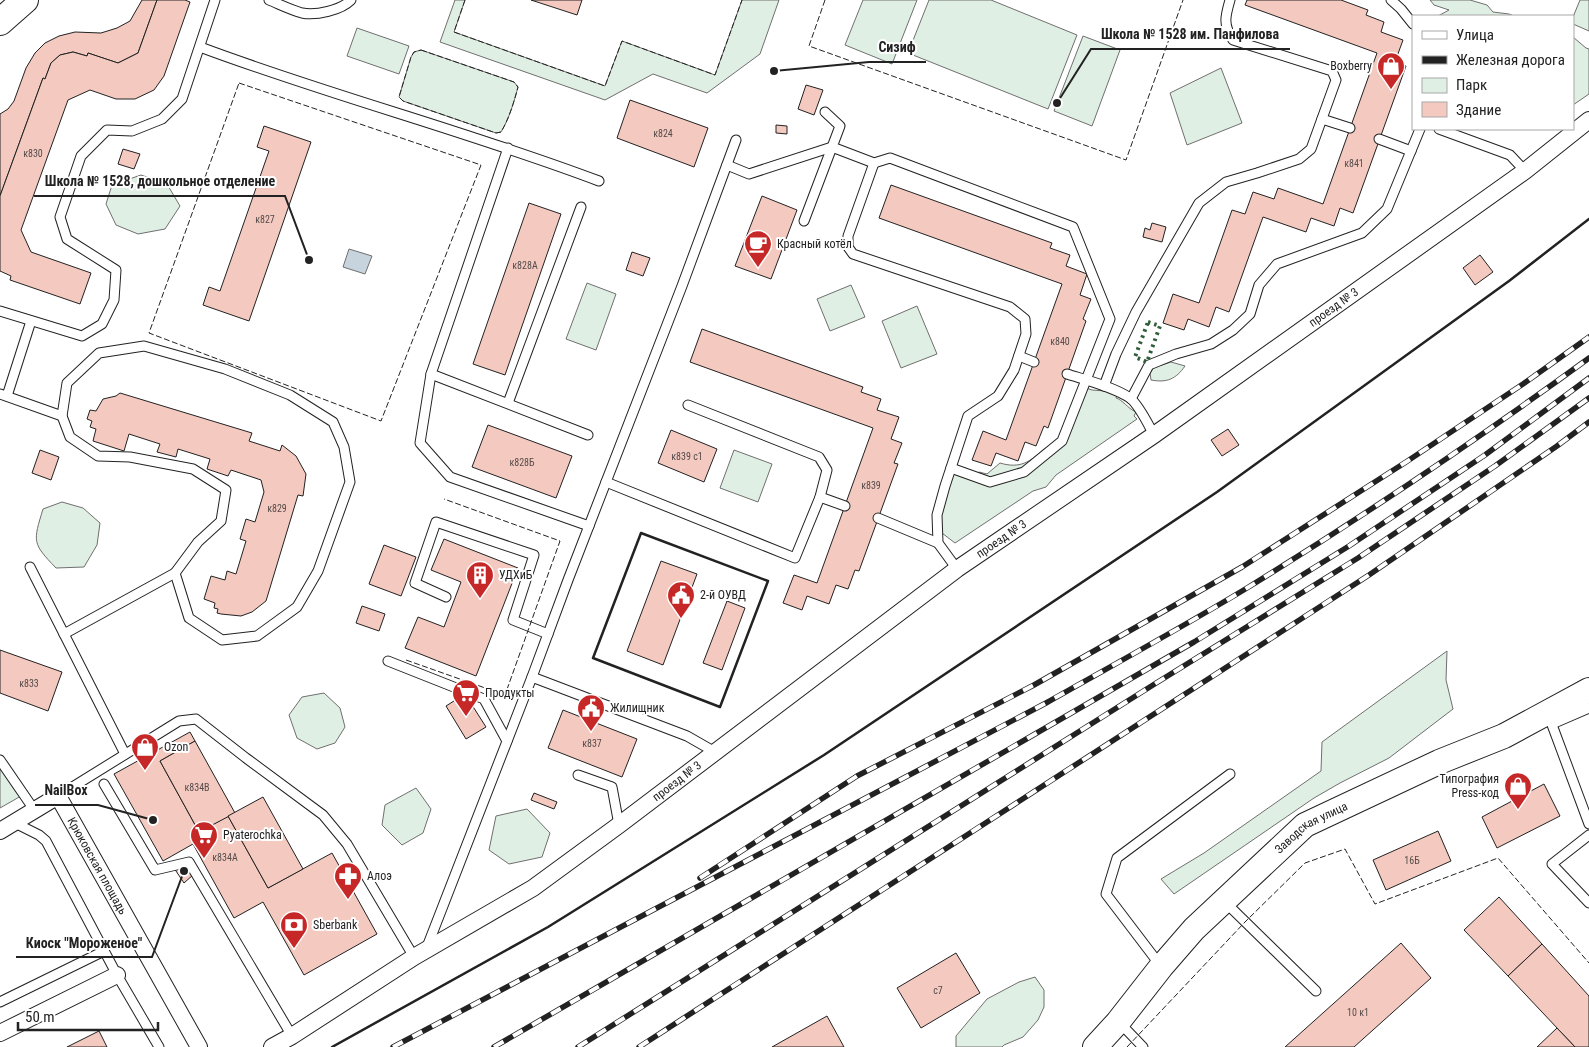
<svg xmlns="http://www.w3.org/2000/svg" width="1589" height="1047" font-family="'Roboto Condensed',sans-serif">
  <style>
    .green { fill: #e0efe3; stroke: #6f6f6f }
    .water { fill: #c7d3dd; stroke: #6f6f6f }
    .building { fill: #f3c9c0; stroke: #222 }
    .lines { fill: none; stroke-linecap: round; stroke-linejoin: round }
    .service-casing { stroke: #222; stroke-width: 11 }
    .minor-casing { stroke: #222; stroke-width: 18 }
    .secondary-casing { stroke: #222; stroke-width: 26 }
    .primary-casing { stroke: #222; stroke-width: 28 }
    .service { stroke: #fff; stroke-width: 9 }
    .minor { stroke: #fff; stroke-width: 16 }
    .secondary { stroke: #fff; stroke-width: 24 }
    .primary { stroke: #fff; stroke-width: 26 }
    .rail-casing { stroke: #222; stroke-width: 5.5 }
    .rail { stroke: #fff; stroke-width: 4; stroke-dasharray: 11; stroke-linecap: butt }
    .hedge { stroke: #2f5e38; stroke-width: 4; stroke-dasharray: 2.5 4; stroke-linecap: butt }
    .fence { stroke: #222; stroke-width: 1; stroke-dasharray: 6 2.5; stroke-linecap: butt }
    .wall { stroke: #222; stroke-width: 2.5 }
    .labels { text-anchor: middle; stroke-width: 4; stroke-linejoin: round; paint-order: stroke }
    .number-label { font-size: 10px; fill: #564c4a }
    .poi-label { font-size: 12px; fill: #222; stroke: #fff; text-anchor: start }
    .street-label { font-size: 12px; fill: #222; stroke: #fff }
    .leader { fill: none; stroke: #222; stroke-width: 2 }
    .callout-dot { fill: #222; stroke: #fff; stroke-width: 2 }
    .callout-label { font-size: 14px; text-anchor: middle; font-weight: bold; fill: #222; stroke: #fff; stroke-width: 4; stroke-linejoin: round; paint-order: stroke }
  </style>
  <rect width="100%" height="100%" fill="#fff"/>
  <g class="green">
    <polygon points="455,0 465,0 454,32 605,86 622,41 715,75 742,0 779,0 760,54 707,93 653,74 605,100 440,42"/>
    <polygon points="863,0 917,0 892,64 845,45"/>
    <polygon points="929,0 991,0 1077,35 1048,109 908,53"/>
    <polygon points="1430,0 1470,0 1487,5 1493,12 1509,14 1514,16 1438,16 1449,10 1434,5"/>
    <polygon points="1580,0 1589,0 1589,31 1573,24 1573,17"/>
    <polygon points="357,28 409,46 399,74 347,56"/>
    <polygon points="1083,36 1120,50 1092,126 1054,111"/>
    <polygon points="1573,37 1586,48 1589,49 1589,94 1573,105"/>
    <path d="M421,50L514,82L518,87C514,102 509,119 501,132L496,133L403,101L399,97L411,57L414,52Z"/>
    <polygon points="1221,68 1242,123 1187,145 1170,93"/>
    <polygon points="141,175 167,184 180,206 165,229 138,234 116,225 106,204 112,185"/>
    <polygon points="587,283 616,294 596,350 566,339"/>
    <polygon points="851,285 865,317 830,331 817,299"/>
    <polygon points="917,306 937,354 901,368 882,321"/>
    <path d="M1171,362L1185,366C1176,379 1167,383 1151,380L1150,373L1155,366L1162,365Z"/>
    <path d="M1083,387L1092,390L1118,392L1116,398C1123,400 1127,408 1136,412L1134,416L1137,419L1056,475L1046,487L1033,491L955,543L938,530L951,468L974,476L979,472L987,474L1000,463C1020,469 1030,462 1044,449L1051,450L1062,441Z"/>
    <polygon points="734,450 772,464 758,502 720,488"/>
    <path d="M62,502L83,508L100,523L97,545L84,567L56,568C32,543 33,542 43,509Z"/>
    <polygon points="1447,651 1446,680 1453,709 1389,758 1340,783 1314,798 1174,894 1161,879 1204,853 1321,771 1322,742"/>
    <polygon points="324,693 340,708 345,727 335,743 317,749 297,738 289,715 302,697"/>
    <polygon points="0,764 28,792 0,808"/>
    <polygon points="416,788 431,809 423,833 402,845 382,825 385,805"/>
    <polygon points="527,809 550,833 542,857 509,864 489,850 496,816"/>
    <polygon points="1035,977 1044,990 1044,1007 1038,1020 1023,1037 1004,1045 1002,1047 956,1047 956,1036 987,999 1019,982"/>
  </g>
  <polygon class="water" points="349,249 372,256 365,274 343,267"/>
  <g class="building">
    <polygon points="142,0 157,0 138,53 118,63 88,53 87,56 73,52 60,55 51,63 45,79 43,78 0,196 0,114 8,109 14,101 26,68 35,53 45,43 59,36 75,32 101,33 117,28 130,21"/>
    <polygon points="157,0 185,0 190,2 164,76 154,90 135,99 116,99 90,90 68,100 21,230 31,252 91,273 80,304 10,280 11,276 0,271 0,196 43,78 45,79 51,63 60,55 73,52 87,56 88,53 118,63 138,53"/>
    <polygon points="531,0 582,0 577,15"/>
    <polygon points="1247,0 1341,0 1368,10 1366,15 1384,22 1381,32 1403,40 1395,62 1406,66 1353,213 1340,208 1334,226 1311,218 1306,232 1263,217 1229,312 1216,307 1209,327 1188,319 1184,330 1163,323 1173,294 1199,303 1232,210 1245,214 1253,192 1274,199 1278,188 1323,204 1377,53 1245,5"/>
    <polygon points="806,85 823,90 814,115 798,109"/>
    <polygon points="630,100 708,128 694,167 617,138"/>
    <polygon points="776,125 787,126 787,134 776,133"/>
    <polygon points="264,126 311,142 249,321 203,305 209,287 220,291 269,151 257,147"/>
    <polygon points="123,149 140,154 134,169 118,164"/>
    <polygon points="891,185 1052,243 1050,248 1070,255 1066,266 1087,274 1080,295 1091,299 1083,319 1086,321 1048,428 1044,426 1036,446 1025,442 1018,461 996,453 991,466 972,460 983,431 1006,440 1062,284 879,218"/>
    <polygon points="762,196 797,210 771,279 735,266"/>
    <polygon points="529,203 561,214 505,375 473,364"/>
    <polygon points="1152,223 1166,227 1162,242 1143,237 1145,228 1150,230"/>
    <polygon points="632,252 650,258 643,276 626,270"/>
    <polygon points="1480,255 1493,272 1475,285 1463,268"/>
    <polygon points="702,329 863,387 861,392 881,399 877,410 899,417 891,439 902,443 894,463 898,464 859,571 855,570 848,589 836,585 829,604 807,596 802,610 783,603 794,575 817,583 873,428 690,362"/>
    <polygon points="120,393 252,433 249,441 280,451 282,445 296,456 306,474 303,496 298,495 266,601 252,612 241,616 221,614 217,613 218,609 214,608 215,603 204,599 211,576 225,580 227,571 236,574 246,541 240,539 246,519 255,522 264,492 261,480 231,470 228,476 207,469 210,459 178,449 176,457 157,452 160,444 129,434 124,451 93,441 96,429 90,427 92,421 87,419 90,410 96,411 103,399 116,396"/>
    <polygon points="488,425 572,456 556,498 472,467"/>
    <polygon points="1228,429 1239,445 1222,456 1211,440"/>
    <polygon points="671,430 717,449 704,482 658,463"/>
    <polygon points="40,450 59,457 51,480 32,473"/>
    <polygon points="444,539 518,568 476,676 405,648 418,617 444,627 461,582 431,570"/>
    <polygon points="384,545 416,557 401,596 369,584"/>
    <polygon points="661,561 697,574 663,665 627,651"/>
    <polygon points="727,601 745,608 722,670 703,663"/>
    <polygon points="362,606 385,614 379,631 356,623"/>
    <polygon points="0,650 62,672 48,711 0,693"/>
    <polygon points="465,694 486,727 466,739 446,706"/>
    <polygon points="563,710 637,739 622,777 548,748"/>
    <polygon points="190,732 195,741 160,761 199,832 228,816 268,888 332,853 377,934 304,975 263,902 234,918 193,844 163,861 114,774"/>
    <polygon points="195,741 235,813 199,832 160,761"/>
    <polygon points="1544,784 1560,816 1497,848 1482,817"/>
    <polygon points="534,793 557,802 554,809 531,800"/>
    <polygon points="263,797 303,869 268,888 228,816"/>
    <polygon points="1438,831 1451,861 1386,890 1373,860"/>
    <polygon points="188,864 194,874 184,883 174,868"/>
    <polygon points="1499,897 1542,944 1508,976 1464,930"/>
    <polygon points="1401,943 1431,978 1354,1047 1285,1047"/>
    <polygon points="1542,944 1589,996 1589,1047 1575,1047 1508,976"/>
    <polygon points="956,953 980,993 921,1028 897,988"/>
    <polygon points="827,1016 844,1047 772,1047"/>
    <polygon points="1557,1028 1575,1047 1537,1047"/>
    <polygon points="99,1031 107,1047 67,1047"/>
  </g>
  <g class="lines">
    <g class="service-casing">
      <g id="service">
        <path d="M269,0C279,4 291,10 302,13C316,16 341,10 351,0"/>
        <polyline points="1391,0 1401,9 1413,24"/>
        <path d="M200,47C331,96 467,131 599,181"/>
        <polyline points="1322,119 1350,128"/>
        <polyline points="1439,129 1510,155 1525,171"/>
        <polyline points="1379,139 1411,151"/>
        <polyline points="508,148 431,374 588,435"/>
        <polyline points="874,163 848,236 848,247 853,254 1010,307 1025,319 1026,334 1014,370 998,396 968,416 945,486 937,515 938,543 957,569"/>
        <polyline points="727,165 749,174 832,147 874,163 890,158 1073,227 1110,319 1062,441 1024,472 990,482 951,468"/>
        <polyline points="804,221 840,126 825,112"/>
        <polyline points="0,311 82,336 102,324 114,300 116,270 67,239 60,217 81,156 107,130 132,131 162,119 182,99 215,0"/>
        <polygon points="144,346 225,369 290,395 333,422 344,447 350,482 318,571 297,607 257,636 222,640 189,618 175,573 198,542 221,521 226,490 193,469 130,457 98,456 70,437 62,416 67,383 99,353"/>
        <polyline points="1019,356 1034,362"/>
        <polyline points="431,374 420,443 450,477 589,526"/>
        <path d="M1067,374C1086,380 1114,387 1130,398C1139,405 1148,424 1154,435"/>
        <path d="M1104,386L1116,354L1136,312L1199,203L1226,182L1257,173L1299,159L1311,149L1336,80L1332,71L1233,40C1223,25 1225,17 1230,0"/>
        <polyline points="0,394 62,416"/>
        <polyline points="7,396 31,321"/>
        <polyline points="1131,399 1149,365 1176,354 1211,344 1233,330 1250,314 1259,285 1277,264 1362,233 1387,209 1420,129"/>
        <polyline points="508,403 581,207"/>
        <polyline points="606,482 795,558 820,497 827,470 819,457 688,405"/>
        <polyline points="820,497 845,506"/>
        <polyline points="878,518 938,543"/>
        <polyline points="30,567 125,754"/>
        <polyline points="446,597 415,583 436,522 534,555 513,620 548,634"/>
        <polyline points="64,634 175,573"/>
        <polyline points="388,661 484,699 507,741"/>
        <polyline points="532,677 687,736 715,752"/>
        <polyline points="1548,714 1589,824"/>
        <polyline points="1552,724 1589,708"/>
        <polyline points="0,760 35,811"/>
        <polyline points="578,775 612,787 619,825"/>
        <polyline points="104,784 155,870 189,862 292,1036"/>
        <polyline points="58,796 179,721 196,719 246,758 323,815 347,844 414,957"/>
        <polyline points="15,823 39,835 46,841 117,975 159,1047"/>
        <polyline points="1589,835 1552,864 1589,903"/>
        <polyline points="1225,902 1316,991"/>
        <polyline points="427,947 532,677 568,580 682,286 736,140"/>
        <polyline points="1160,965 1106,894 1117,858 1230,774"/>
        <polyline points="0,1002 104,951"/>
        <polyline points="1119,1022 1143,1047"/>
      </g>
    </g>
    <g class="minor-casing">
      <g id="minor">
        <path id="s1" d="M0,831L58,796L199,1047"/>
        <polyline points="0,1033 117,975"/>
        <path id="s2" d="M272,1047L292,1036L414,957L533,888L619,825L957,569L1154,435L1525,171L1589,120"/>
      </g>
    </g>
    <g class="secondary-casing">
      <g id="secondary">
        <path id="s3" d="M1095,1047L1118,1022L1161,967L1194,929L1305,825L1439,762L1504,736L1589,690"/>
      </g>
    </g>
    <g class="primary-casing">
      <polyline id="primary" points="0,22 25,0"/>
    </g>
    <use href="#service" class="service"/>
    <use href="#minor" class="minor"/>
    <use href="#secondary" class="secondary"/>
    <use href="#primary" class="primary"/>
    <g class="rail-casing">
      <g id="rail">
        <polyline points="700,878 857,776 1034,685 1242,567 1406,462 1523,384 1589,337"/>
        <path d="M393,1047L1046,703C1113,665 1181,628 1247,588C1364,516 1478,439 1589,358"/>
        <polyline points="494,1047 1194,642 1349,546 1485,455 1589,378"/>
        <polyline points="578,1047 1153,685 1358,558 1495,466 1589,398"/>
        <polyline points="639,1047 1369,575 1557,446 1589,422"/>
      </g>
    </g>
    <use href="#rail" class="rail"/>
    <polygon class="hedge" points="1148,322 1160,326 1147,362 1135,357"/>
    <g class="fence">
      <polyline points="465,0 454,32 605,86 622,41 715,75 742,0"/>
      <polyline points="825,0 809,46 1126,160 1183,0"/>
      <path d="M421,50L514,82L518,87C514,102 509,119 501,132L496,133L403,101L399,97L411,57L414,52Z"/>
      <polygon points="239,83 481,165 381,421 149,333"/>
      <polyline points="406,660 505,695 560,541 444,499"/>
      <polyline points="1127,1047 1245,922 1305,863 1345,849 1375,904 1498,858 1589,963"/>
    </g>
    <g class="wall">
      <polygon points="641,533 768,581 720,707 593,658"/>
      <polyline points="332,1047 548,927 824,755 1217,492 1509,281 1589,219"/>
    </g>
  </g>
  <defs>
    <g id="shop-pin" transform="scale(1.4375)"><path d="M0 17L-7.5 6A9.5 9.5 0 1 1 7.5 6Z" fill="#c62828" stroke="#fff"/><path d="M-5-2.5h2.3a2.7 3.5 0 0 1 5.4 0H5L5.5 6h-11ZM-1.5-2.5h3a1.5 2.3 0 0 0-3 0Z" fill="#fff"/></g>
    <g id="cafe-pin" transform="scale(1.4375)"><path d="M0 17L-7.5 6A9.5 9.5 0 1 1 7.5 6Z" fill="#c62828" stroke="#fff"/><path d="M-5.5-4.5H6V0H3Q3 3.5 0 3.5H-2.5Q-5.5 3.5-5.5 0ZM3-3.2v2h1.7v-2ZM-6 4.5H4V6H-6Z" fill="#fff"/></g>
    <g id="building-pin" transform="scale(1.4375)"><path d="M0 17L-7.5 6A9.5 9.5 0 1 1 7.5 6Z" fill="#c62828" stroke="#fff"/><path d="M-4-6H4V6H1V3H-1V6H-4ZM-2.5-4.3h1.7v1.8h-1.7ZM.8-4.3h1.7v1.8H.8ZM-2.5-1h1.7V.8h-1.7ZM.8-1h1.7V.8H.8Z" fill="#fff"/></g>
    <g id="civic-pin" transform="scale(1.4375)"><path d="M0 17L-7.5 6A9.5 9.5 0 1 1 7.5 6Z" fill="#c62828" stroke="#fff"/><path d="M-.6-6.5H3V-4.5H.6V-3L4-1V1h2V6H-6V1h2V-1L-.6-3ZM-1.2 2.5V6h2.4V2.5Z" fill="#fff"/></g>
    <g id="supermarket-pin" transform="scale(1.4375)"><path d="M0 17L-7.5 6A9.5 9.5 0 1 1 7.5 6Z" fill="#c62828" stroke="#fff"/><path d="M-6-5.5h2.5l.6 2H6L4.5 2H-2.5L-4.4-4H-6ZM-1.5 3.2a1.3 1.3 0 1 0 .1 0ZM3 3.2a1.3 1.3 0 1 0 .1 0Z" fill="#fff"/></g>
    <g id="pharmacy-pin" transform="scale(1.4375)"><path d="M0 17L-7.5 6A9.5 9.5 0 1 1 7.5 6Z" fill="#c62828" stroke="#fff"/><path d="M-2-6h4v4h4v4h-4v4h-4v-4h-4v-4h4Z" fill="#fff"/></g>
    <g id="bank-pin" transform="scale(1.4375)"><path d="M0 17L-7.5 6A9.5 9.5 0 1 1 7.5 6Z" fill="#c62828" stroke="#fff"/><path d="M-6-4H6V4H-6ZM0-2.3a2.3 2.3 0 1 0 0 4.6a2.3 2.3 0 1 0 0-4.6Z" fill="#fff"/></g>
  </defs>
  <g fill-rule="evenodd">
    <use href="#shop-pin" x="1391" y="66"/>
    <use href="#cafe-pin" x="758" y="244"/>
    <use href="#building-pin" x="480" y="575"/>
    <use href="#civic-pin" x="681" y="595"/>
    <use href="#supermarket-pin" x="466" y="693"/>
    <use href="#civic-pin" x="591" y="708"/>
    <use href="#shop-pin" x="145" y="747"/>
    <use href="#shop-pin" x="1518" y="786"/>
    <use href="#supermarket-pin" x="204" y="835"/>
    <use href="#pharmacy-pin" x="348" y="876"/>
    <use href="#bank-pin" x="294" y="925"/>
  </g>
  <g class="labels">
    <g class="number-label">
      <text x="663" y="137">к824</text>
      <text x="33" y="157">к830</text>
      <text x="1354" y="167">к841</text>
      <text x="265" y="223">к827</text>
      <text x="525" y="269">к828А</text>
      <text x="1060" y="345">к840</text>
      <text x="687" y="460">к839 с1</text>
      <text x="522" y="466">к828Б</text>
      <text x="871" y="489">к839</text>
      <text x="277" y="512">к829</text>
      <text x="29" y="687">к833</text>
      <text x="592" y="747">к837</text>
      <text x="197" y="791">к834В</text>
      <text x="225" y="861">к834А</text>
      <text x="1412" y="864">16Б</text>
      <text x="938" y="994">с7</text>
      <text x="1358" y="1016">10 к1</text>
    </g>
    <g class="poi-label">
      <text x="1372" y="70" text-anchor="end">Boxberry</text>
      <text x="777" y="248">Красный котёл</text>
      <text x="499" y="579">УДХиБ</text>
      <text x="700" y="599">2-й ОУВД</text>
      <text x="485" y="697">Продукты</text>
      <text x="610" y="712">Жилищник</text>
      <text x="164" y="751">Ozon</text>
      <text x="1499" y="783" text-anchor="end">Типография<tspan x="1499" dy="14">Press-код</tspan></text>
      <text x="223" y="839">Pyaterochka</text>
      <text x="367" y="880">Алоэ</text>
      <text x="313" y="929">Sberbank</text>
    </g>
    <g class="street-label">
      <text dy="4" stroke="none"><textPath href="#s2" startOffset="1295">проезд № 3</textPath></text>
      <text dy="4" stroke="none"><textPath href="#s2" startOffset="890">проезд № 3</textPath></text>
      <text dy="4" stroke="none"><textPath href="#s2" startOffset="485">проезд № 3</textPath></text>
      <text dy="4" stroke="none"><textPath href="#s3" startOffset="310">Заводская улица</textPath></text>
      <text dy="4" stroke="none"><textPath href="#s1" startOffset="148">Крюковская площадь</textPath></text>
    </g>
  </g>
  <path class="leader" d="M1057 103L1091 49H1290M774 71L869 62H926M309 260L285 196H34M153 820L98 805H35M184 871L152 957H16"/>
  <g class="callout-dot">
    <circle cx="1057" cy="103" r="5"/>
    <circle cx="774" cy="71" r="5"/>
    <circle cx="309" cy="260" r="5"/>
    <circle cx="153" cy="820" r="5"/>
    <circle cx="184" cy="871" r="5"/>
  </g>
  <g class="callout-label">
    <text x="1190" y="39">Школа № 1528 им. Панфилова</text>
    <text x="897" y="52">Сизиф</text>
    <text x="160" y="186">Школа № 1528, дошкольное отделение</text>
    <text x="66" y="795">NailBox</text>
    <text x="84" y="948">Киоск "Мороженое"</text>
  </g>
  <rect x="1412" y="15" width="162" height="115" fill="#ffffff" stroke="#a7a7a7"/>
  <rect x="1422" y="31" width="25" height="8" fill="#ffffff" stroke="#a7a7a7"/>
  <text x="1456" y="40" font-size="15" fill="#222222">Улица</text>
  <rect x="1422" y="56" width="25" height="8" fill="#222222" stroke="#a7a7a7"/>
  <text x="1456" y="65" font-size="15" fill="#222222">Железная дорога</text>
  <rect x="1422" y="78" width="25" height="15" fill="#e0efe3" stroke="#a7a7a7"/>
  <text x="1456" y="90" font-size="15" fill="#222222">Парк</text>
  <rect x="1422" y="102" width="25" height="15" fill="#f3c9c0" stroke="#a7a7a7"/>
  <text x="1456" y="115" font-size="15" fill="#222222">Здание</text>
  <path d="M18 1022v8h140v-8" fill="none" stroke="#222222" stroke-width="2.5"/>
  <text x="25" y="1022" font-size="15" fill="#222222" stroke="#ffffff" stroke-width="4" paint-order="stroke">50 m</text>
</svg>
